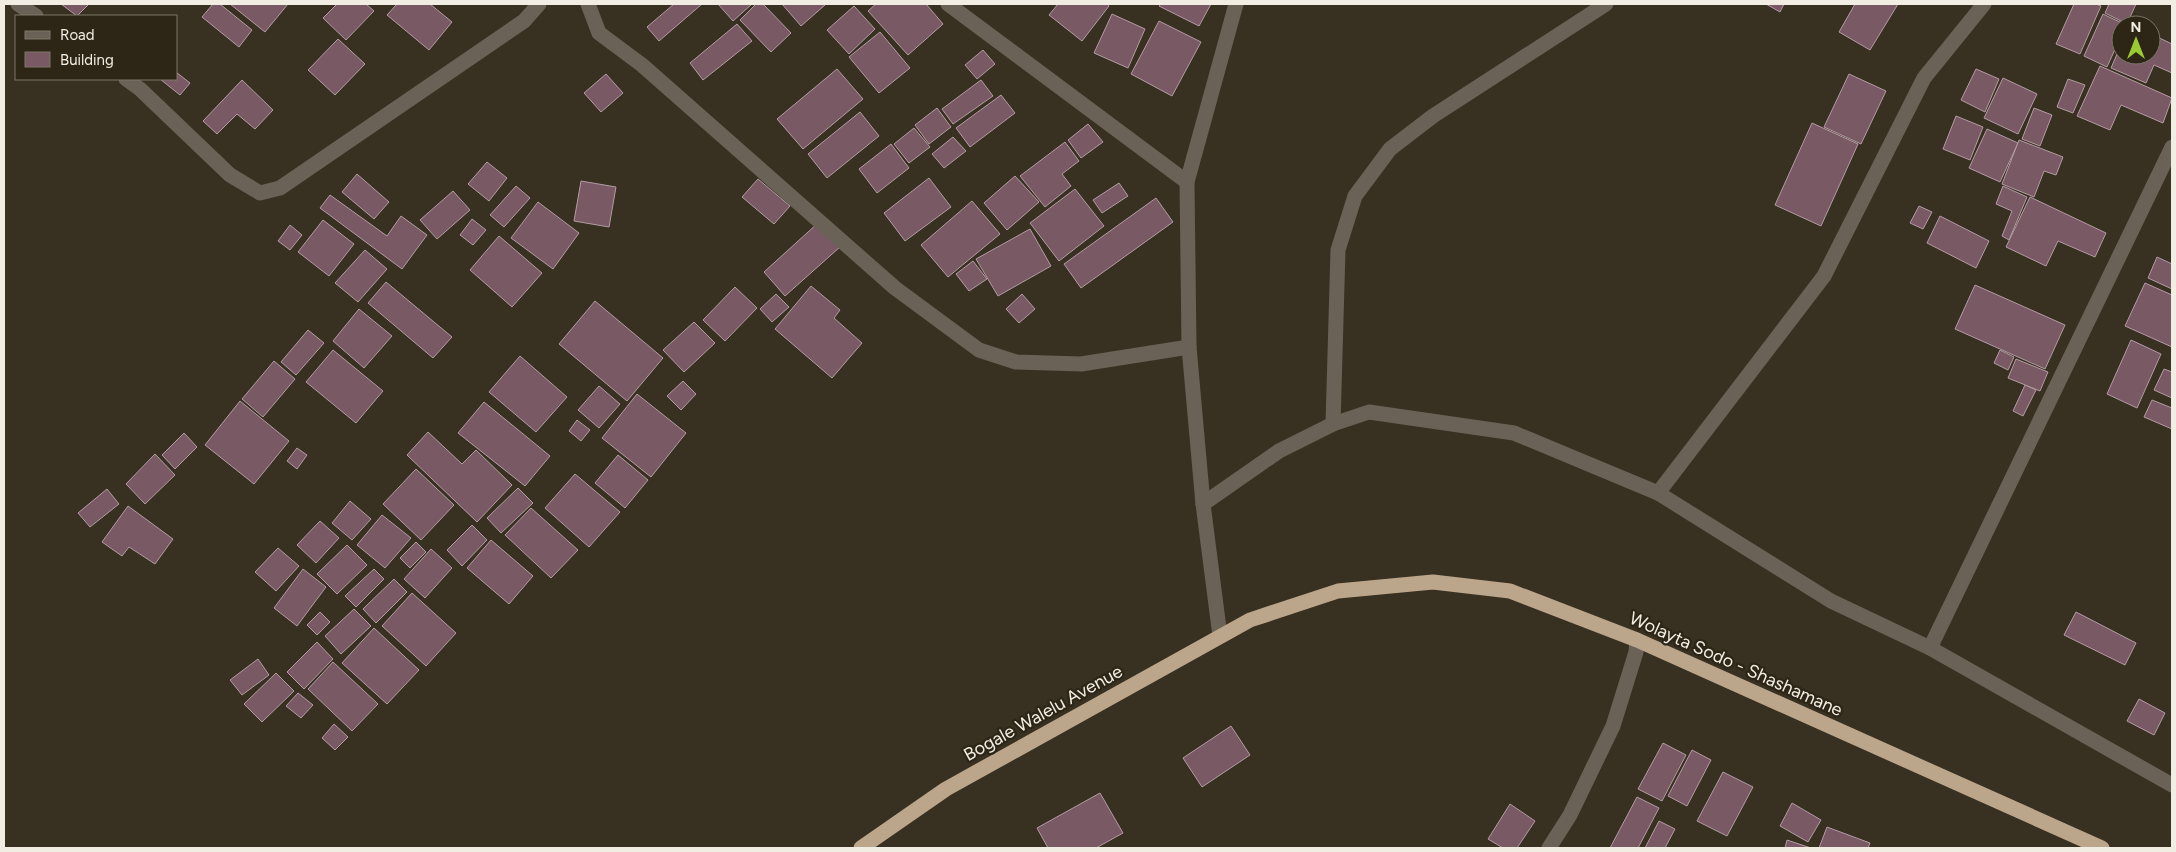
<svg xmlns="http://www.w3.org/2000/svg" width="2176" height="852" font-family="Figtree,sans-serif">
  <style>
    .building { fill: #795964; stroke: #b39ca4 }
    .lines { fill: none; stroke-linecap: round; stroke-linejoin: round }
    .minor { stroke: #6b6257; stroke-width: 15 }
    .highway { stroke: #bca68b; stroke-width: 15 }
    .labels { text-anchor: middle; stroke-width: 4.5; stroke-linejoin: round; paint-order: stroke }
    .street-label { font-size: 18px; fill: #f2ede3; stroke: #2d2616 }
  </style>
  <rect width="100%" height="100%" fill="#383020"/>
  <g class="building">
    <polygon points="61,4 89,4 77,16"/>
    <polygon points="213,4 220,4 252,30 239,47 202,17"/>
    <polygon points="230,4 288,4 265,32"/>
    <polygon points="337,4 366,4 374,11 346,40 323,18"/>
    <polygon points="397,4 430,4 452,22 429,50 387,15"/>
    <polygon points="674,4 702,4 659,41 647,27"/>
    <polygon points="718,4 752,4 733,21"/>
    <polygon points="756,4 763,4 791,33 771,52 740,20"/>
    <polygon points="782,4 824,4 825,5 801,26"/>
    <polygon points="876,4 926,4 943,24 908,55 868,11"/>
    <polygon points="1058,4 1107,4 1109,6 1082,41 1049,15"/>
    <polygon points="1161,4 1211,4 1199,26 1159,6"/>
    <polygon points="1766,4 1784,4 1780,12"/>
    <polygon points="1855,4 1898,4 1870,50 1839,32"/>
    <polygon points="2074,4 2096,4 2101,6 2080,54 2056,44"/>
    <polygon points="2109,4 2136,4 2127,24 2105,13"/>
    <polygon points="854,6 875,29 849,54 827,30"/>
    <polygon points="1112,14 1145,29 1128,68 1094,53"/>
    <polygon points="2103,14 2126,25 2121,25 2121,36 2107,67 2084,56"/>
    <polygon points="1159,21 1201,42 1172,96 1131,74"/>
    <polygon points="737,24 752,41 703,80 690,63"/>
    <polygon points="880,32 910,68 879,93 849,57"/>
    <polygon points="2151,34 2172,44 2172,73 2154,65 2146,83 2111,68 2121,45 2121,55 2151,55"/>
    <polygon points="338,39 365,64 335,95 308,70"/>
    <polygon points="983,50 995,64 977,79 965,65"/>
    <polygon points="2100,66 2172,98 2163,123 2121,105 2110,130 2077,116"/>
    <polygon points="837,69 863,99 803,149 777,119"/>
    <polygon points="1976,69 1999,79 1985,112 1961,100"/>
    <polygon points="176,72 190,83 180,95 160,79 176,79"/>
    <polygon points="606,74 623,93 601,112 584,93"/>
    <polygon points="1849,74 1886,91 1861,144 1824,127"/>
    <polygon points="2003,78 2037,94 2018,134 1984,118"/>
    <polygon points="2068,79 2085,85 2073,113 2057,107"/>
    <polygon points="242,80 273,110 255,129 237,114 217,134 203,121"/>
    <polygon points="981,80 993,96 953,124 942,109"/>
    <polygon points="1001,95 1015,113 970,147 956,128"/>
    <polygon points="937,108 951,127 929,144 915,125"/>
    <polygon points="2034,108 2052,115 2040,146 2022,139"/>
    <polygon points="860,112 879,136 827,178 808,154"/>
    <polygon points="1956,116 1983,127 1970,160 1943,149"/>
    <polygon points="1812,123 1858,144 1821,226 1775,205"/>
    <polygon points="1088,124 1103,142 1081,158 1068,140"/>
    <polygon points="914,128 930,147 909,163 894,144"/>
    <polygon points="1987,129 2018,143 2000,182 1969,168"/>
    <polygon points="953,137 966,151 944,168 932,154"/>
    <polygon points="2019,140 2063,157 2056,175 2044,171 2034,197 2002,184"/>
    <polygon points="1065,142 1079,161 1062,174 1071,186 1045,207 1020,176"/>
    <polygon points="891,144 909,168 877,193 859,169"/>
    <polygon points="487,162 507,178 489,201 468,184"/>
    <polygon points="357,174 389,202 374,219 342,192"/>
    <polygon points="1015,176 1039,202 1007,230 984,203"/>
    <polygon points="929,178 951,207 905,241 884,213"/>
    <polygon points="758,179 790,206 774,224 742,197"/>
    <polygon points="581,181 616,187 609,227 574,221"/>
    <polygon points="1119,183 1128,196 1102,213 1093,200"/>
    <polygon points="516,186 530,198 504,227 490,215"/>
    <polygon points="2003,186 2027,197 2009,240 2002,236 2012,211 1996,204"/>
    <polygon points="1075,189 1104,226 1059,261 1030,223"/>
    <polygon points="453,191 470,210 437,239 420,220"/>
    <polygon points="330,195 387,236 401,216 427,235 402,269 320,208"/>
    <polygon points="2030,197 2106,233 2095,257 2058,241 2046,266 2006,247"/>
    <polygon points="1156,198 1173,222 1081,288 1064,264"/>
    <polygon points="972,201 1000,234 948,277 921,245"/>
    <polygon points="538,202 579,233 553,269 511,238"/>
    <polygon points="1919,206 1932,212 1923,229 1910,223"/>
    <polygon points="1940,216 1989,241 1976,268 1927,243"/>
    <polygon points="472,219 486,230 473,245 460,235"/>
    <polygon points="323,220 354,244 329,276 298,252"/>
    <polygon points="818,223 840,247 785,296 764,272"/>
    <polygon points="290,225 302,235 290,250 278,241"/>
    <polygon points="1030,229 1051,266 998,296 976,259"/>
    <polygon points="499,236 542,273 512,307 470,270"/>
    <polygon points="365,250 387,269 358,302 335,283"/>
    <polygon points="2157,257 2172,264 2172,289 2148,278"/>
    <polygon points="973,261 987,279 969,291 956,274"/>
    <polygon points="386,282 452,337 433,358 368,303"/>
    <polygon points="2145,283 2172,295 2172,347 2125,326"/>
    <polygon points="1975,285 2065,325 2045,369 1955,329"/>
    <polygon points="811,286 840,310 834,318 862,343 832,378 775,329"/>
    <polygon points="735,287 757,308 725,341 703,320"/>
    <polygon points="776,294 789,307 772,322 760,309"/>
    <polygon points="1022,294 1035,309 1019,323 1006,309"/>
    <polygon points="595,301 663,358 627,401 559,344"/>
    <polygon points="359,309 392,336 364,368 333,341"/>
    <polygon points="694,322 715,343 684,372 663,350"/>
    <polygon points="308,330 324,343 296,375 281,362"/>
    <polygon points="2131,340 2161,354 2137,408 2107,394"/>
    <polygon points="333,350 383,391 356,423 306,382"/>
    <polygon points="2000,350 2014,357 2008,370 1994,363"/>
    <polygon points="520,356 567,397 536,432 489,392"/>
    <polygon points="2016,359 2048,372 2040,391 2008,378"/>
    <polygon points="274,361 295,379 263,417 242,399"/>
    <polygon points="2164,369 2172,372 2172,398 2154,390"/>
    <polygon points="683,381 696,394 681,410 667,396"/>
    <polygon points="2025,385 2036,390 2023,416 2013,411"/>
    <polygon points="599,386 620,404 599,428 578,410"/>
    <polygon points="637,394 686,433 651,477 602,438"/>
    <polygon points="2152,400 2172,408 2172,429 2144,417"/>
    <polygon points="240,401 289,441 254,484 205,445"/>
    <polygon points="484,402 550,456 525,486 458,433"/>
    <polygon points="577,420 590,430 581,441 569,431"/>
    <polygon points="428,432 462,464 476,450 512,485 477,522 407,455"/>
    <polygon points="184,433 197,447 175,469 162,455"/>
    <polygon points="297,448 307,455 297,469 287,461"/>
    <polygon points="155,454 175,475 145,504 126,484"/>
    <polygon points="618,455 648,480 625,508 595,483"/>
    <polygon points="416,469 454,505 421,540 383,504"/>
    <polygon points="575,474 620,512 589,547 545,508"/>
    <polygon points="518,488 533,503 501,533 487,518"/>
    <polygon points="107,489 119,504 90,527 78,513"/>
    <polygon points="350,501 371,519 352,540 332,523"/>
    <polygon points="128,506 173,539 155,564 129,547 122,556 102,542"/>
    <polygon points="531,508 578,550 551,578 505,535"/>
    <polygon points="382,515 411,538 385,568 357,545"/>
    <polygon points="320,521 339,538 316,563 297,545"/>
    <polygon points="472,525 487,540 462,566 447,550"/>
    <polygon points="491,540 533,576 509,604 467,568"/>
    <polygon points="416,542 426,552 410,568 400,558"/>
    <polygon points="347,545 367,565 337,594 317,574"/>
    <polygon points="278,548 299,566 276,591 255,572"/>
    <polygon points="431,549 452,568 425,598 404,579"/>
    <polygon points="303,569 326,587 297,626 274,608"/>
    <polygon points="374,569 384,579 356,607 345,596"/>
    <polygon points="394,579 407,592 376,623 363,609"/>
    <polygon points="412,593 456,633 426,666 382,626"/>
    <polygon points="354,609 371,626 341,654 325,636"/>
    <polygon points="320,612 330,622 317,635 307,625"/>
    <polygon points="2076,612 2136,643 2125,665 2064,635"/>
    <polygon points="374,628 419,670 387,704 342,663"/>
    <polygon points="317,642 333,659 304,689 287,672"/>
    <polygon points="258,659 269,675 242,695 230,680"/>
    <polygon points="333,662 378,704 352,731 308,689"/>
    <polygon points="276,673 294,691 262,722 244,704"/>
    <polygon points="298,693 313,705 301,718 286,706"/>
    <polygon points="2139,699 2165,713 2154,735 2127,721"/>
    <polygon points="334,724 348,737 335,750 322,738"/>
    <polygon points="1231,726 1250,755 1202,787 1183,758"/>
    <polygon points="1663,743 1686,755 1662,801 1638,789"/>
    <polygon points="1692,750 1711,760 1687,806 1668,796"/>
    <polygon points="1723,772 1753,787 1727,836 1697,821"/>
    <polygon points="1100,793 1123,833 1096,848 1048,848 1037,828"/>
    <polygon points="1637,797 1659,808 1638,848 1610,848"/>
    <polygon points="1792,803 1821,820 1808,842 1780,826"/>
    <polygon points="1510,804 1535,821 1517,848 1503,848 1488,839"/>
    <polygon points="1659,821 1675,829 1665,848 1645,848"/>
    <polygon points="1827,827 1870,843 1868,848 1819,848"/>
    <polygon points="1787,840 1811,848 1785,848"/>
  </g>
  <g class="lines">
    <g class="minor">
      <polyline points="18,4 36,16"/>
      <polyline points="588,4 599,33 642,65 895,288 979,350 1016,362 1081,364 1189,347"/>
      <polyline points="948,4 1187,182"/>
      <polyline points="126,79 140,89 230,175 260,193 280,188 524,21 539,4"/>
      <polyline points="1333,424 1338,250 1355,196 1390,149 1433,116 1606,4"/>
      <polyline points="1658,493 1824,276 1924,78 1984,4"/>
      <polyline points="1203,504 1279,451 1333,424 1369,412 1514,433 1658,493 1831,601 1930,648 2172,785"/>
      <polyline points="1220,636 1203,504 1189,347 1187,182 1236,4"/>
      <polyline points="1930,648 2172,147"/>
      <polyline points="1549,848 1570,815 1613,726 1636,652 1637,640"/>
    </g>
    <polyline class="highway" points="861,848 946,789 1250,620 1338,591 1433,582 1510,591 1637,640 2102,848"/>
  </g>
  <g class="labels">
    <g class="street-label">
      <text transform="translate(1736 664) rotate(24)" y="6">Wolayta Sodo - Shashamane</text>
      <text transform="translate(1043 713) rotate(-29)" y="6">Bogale Walelu Avenue</text>
    </g>
  </g>
  <rect width="2176" height="852" fill="none" stroke="#f2ede3" stroke-width="10"/>
  <rect x="15" y="15" width="162" height="65" fill="#2d2616" stroke="#7c7668"/>
  <rect x="25" y="31" width="25" height="8" fill="#6b6257" stroke="#7c7668"/>
  <text x="60" y="40" font-size="15" fill="#f2ede3">Road</text>
  <rect x="25" y="52" width="25" height="15" fill="#795964" stroke="#7c7668"/>
  <text x="60" y="65" font-size="15" fill="#f2ede3">Building</text>
  <g transform="translate(2136 40)"><circle r="24" fill="#2d2616" stroke="#7c7668"/>
  <path d="M0-4L9 19L0 12L-9 19Z" fill="#9acb35"/>
  <text y="-8" font-size="14" font-weight="bold" text-anchor="middle" fill="#f2ede3">N</text>
  </g>
</svg>
